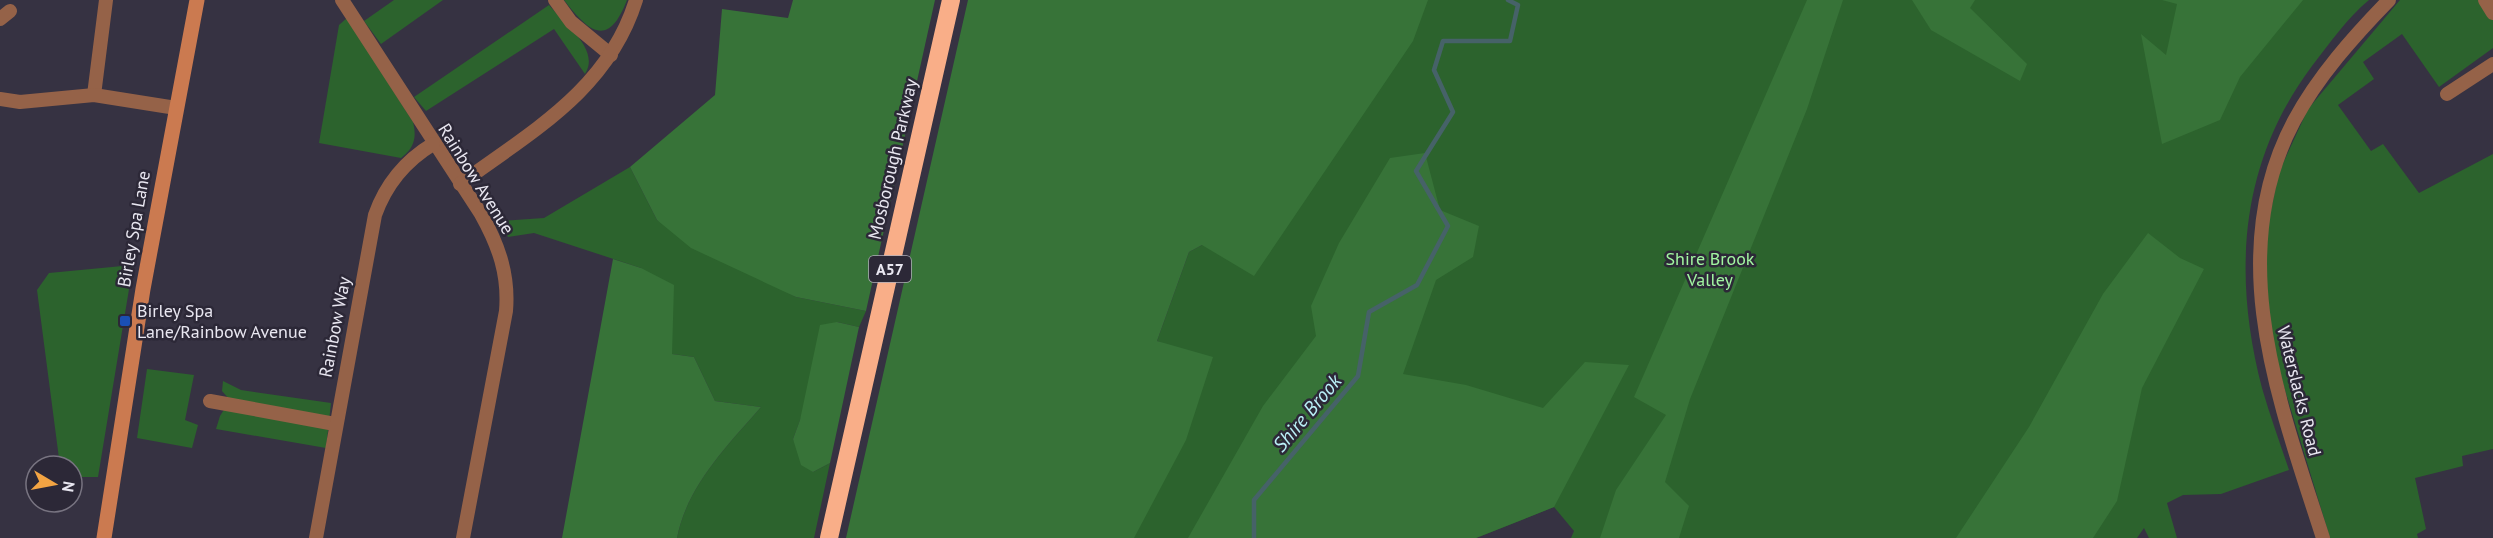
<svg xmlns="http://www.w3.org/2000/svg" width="2493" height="538" font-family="'PT Sans',sans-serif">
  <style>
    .green { fill: #2c632d }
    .forest { fill: #377338 }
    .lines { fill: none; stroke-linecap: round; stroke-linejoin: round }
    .stream { stroke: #466268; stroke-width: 4.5 }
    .street { stroke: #956248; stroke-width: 14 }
    .secondary { stroke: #cb7a50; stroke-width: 15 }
    .highway { stroke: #f9ae88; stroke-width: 18 }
    .transit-dot { fill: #1a4fb4; stroke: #2c2837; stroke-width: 2 }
    .labels { text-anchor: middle; stroke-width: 5; stroke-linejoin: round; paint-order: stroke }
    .shield { fill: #2c2837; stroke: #b0aeb9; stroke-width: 1.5 }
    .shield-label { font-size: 16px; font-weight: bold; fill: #e9e7f1 }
    .street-label { font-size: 18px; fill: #e9e7f1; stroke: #2c2837 }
    .park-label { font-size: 18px; fill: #a2f6a1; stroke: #2c2837 }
    .poi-label { font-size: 18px; fill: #e9e7f1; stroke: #2c2837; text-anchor: start }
    .water-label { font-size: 20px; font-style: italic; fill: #b9eff6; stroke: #2c2837 }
  </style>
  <rect width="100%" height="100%" fill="#363242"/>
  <g class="green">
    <polygon points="394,0 443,0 381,44 364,21"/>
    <path d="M564,0H627C608,49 589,32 564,0Z"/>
    <path d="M1332,0H2369C2347,18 2330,43 2312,66C2240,162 2232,273 2262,388C2270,416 2280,443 2289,470L2221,494L2183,495L2167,503L2177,538H2149L2144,528L2137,538H1571L1574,531L1554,507L1476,538H1050L1162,343L1157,341L1189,252L1202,245Z"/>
    <polygon points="2400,0 2493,0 2493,48 2439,87 2402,34 2363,62 2374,79 2338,105 2371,151 2383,144 2419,193 2493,154 2493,449 2462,456 2463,466 2415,478 2426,529 2417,534 2418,538 2330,538 2278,367 2267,308 2266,234 2279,172 2308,109"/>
    <path d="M549,5C563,23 601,49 585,74L554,29L426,111L414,97Z"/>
    <path d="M347,18L413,122C417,138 414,148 401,158L319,143L339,25Z"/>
    <path d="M630,167L657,220L796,297L866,311L859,327L837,322L793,439L813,472L830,463L814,538H677C687,486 727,446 761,407L715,401L694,357L672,354L641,268L534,233L508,237L500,221L544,218Z"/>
    <polygon points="133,265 98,477 72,477 72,466 60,466 37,290 49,273"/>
    <polygon points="147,369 194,375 185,420 198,425 192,448 137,438"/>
    <polygon points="223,381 241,390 331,403 326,448 216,429 220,416 230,400 222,391"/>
  </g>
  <g class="forest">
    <polygon points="793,0 935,0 866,311 796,297 691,248 657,220 630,167 715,95 722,9 788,18"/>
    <polygon points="968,0 1428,0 1413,41 1254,276 1202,245 1189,252 1157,341 1213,357 1186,440 1134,538 846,538"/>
    <polygon points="1807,0 1843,0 1807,109 1690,399 1665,482 1689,506 1679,538 1600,538 1616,490 1666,415 1634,397"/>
    <polygon points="1912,0 1975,0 1970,8 2027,64 2020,81 1931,30"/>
    <polygon points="2162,0 2303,0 2240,77 2220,120 2162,144 2141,34 2166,55 2177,4"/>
    <polygon points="1425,153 1440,210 1479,226 1473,257 1436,280 1403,374 1466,385 1543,408 1585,362 1629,365 1554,507 1476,538 1188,538 1263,406 1316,336 1311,306 1339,243 1390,158"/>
    <polygon points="2148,233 2180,258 2204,269 2142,388 2117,501 2093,538 1956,538 2029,427 2103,294"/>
    <path d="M613,259L641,268L674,285L672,354L694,357L715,401L761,407C727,446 687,486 677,538H562Z"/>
    <polygon points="837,322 859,327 830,463 813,472 801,465 793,439 800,420 820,325"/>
  </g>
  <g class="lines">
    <polyline class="stream" points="1254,538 1254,500 1358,376 1369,312 1417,285 1448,226 1416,171 1453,112 1434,70 1443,41 1510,41 1518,5 1508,0"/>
    <g class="street">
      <path d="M342,0L481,214C499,246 509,275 506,311L463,538"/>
      <polyline points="555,0 571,22 611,55"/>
      <polyline points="2485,0 2493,13"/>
      <polyline points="0,19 10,11"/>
      <polyline points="2447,94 2493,64"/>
      <polyline points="94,95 106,0"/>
      <polyline points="0,99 20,102 94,95 176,108"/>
      <path d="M460,184C532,131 608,90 636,0"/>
      <polyline points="210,401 335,424"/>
      <path d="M316,538L375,215C386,184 405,161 433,144"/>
      <path d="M2323,538C2280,404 2222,256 2294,121C2318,76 2354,36 2389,0"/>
    </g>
    <polyline class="secondary" points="104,538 143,289 197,0"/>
    <polyline class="highway" points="829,538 951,0"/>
  </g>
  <rect class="transit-dot" x="119" y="315" width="12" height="12" rx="3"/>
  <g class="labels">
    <rect class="shield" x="869" y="256" width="42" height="26" rx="4.5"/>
    <g class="shield-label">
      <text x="890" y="275">A57</text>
    </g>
    <g class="street-label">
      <text transform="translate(893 159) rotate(-77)" y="6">Mosborough Parkway</text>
      <text transform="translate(476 179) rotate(58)" y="6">Rainbow Avenue</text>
      <text transform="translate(134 229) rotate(-80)" y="6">Birley Spa Lane</text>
      <text transform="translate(335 327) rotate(-79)" y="6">Rainbow Way</text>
      <text transform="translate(2299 391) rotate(76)" y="6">Waterslacks Road</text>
    </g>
    <g class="park-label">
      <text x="1710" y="265">Shire Brook<tspan x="1710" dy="21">Valley</tspan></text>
    </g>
    <g class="poi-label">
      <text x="137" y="317">Birley Spa<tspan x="137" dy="21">Lane/Rainbow Avenue</tspan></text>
    </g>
    <g class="water-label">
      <text transform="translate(1307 413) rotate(-50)" y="7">Shire Brook</text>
    </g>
  </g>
  <g transform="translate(54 484) rotate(100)"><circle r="28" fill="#2c2837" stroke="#787481" stroke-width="1.5"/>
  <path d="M0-4.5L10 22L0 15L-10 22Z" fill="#f3a443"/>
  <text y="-9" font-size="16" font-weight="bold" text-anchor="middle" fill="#e9e7f1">N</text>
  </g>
</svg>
